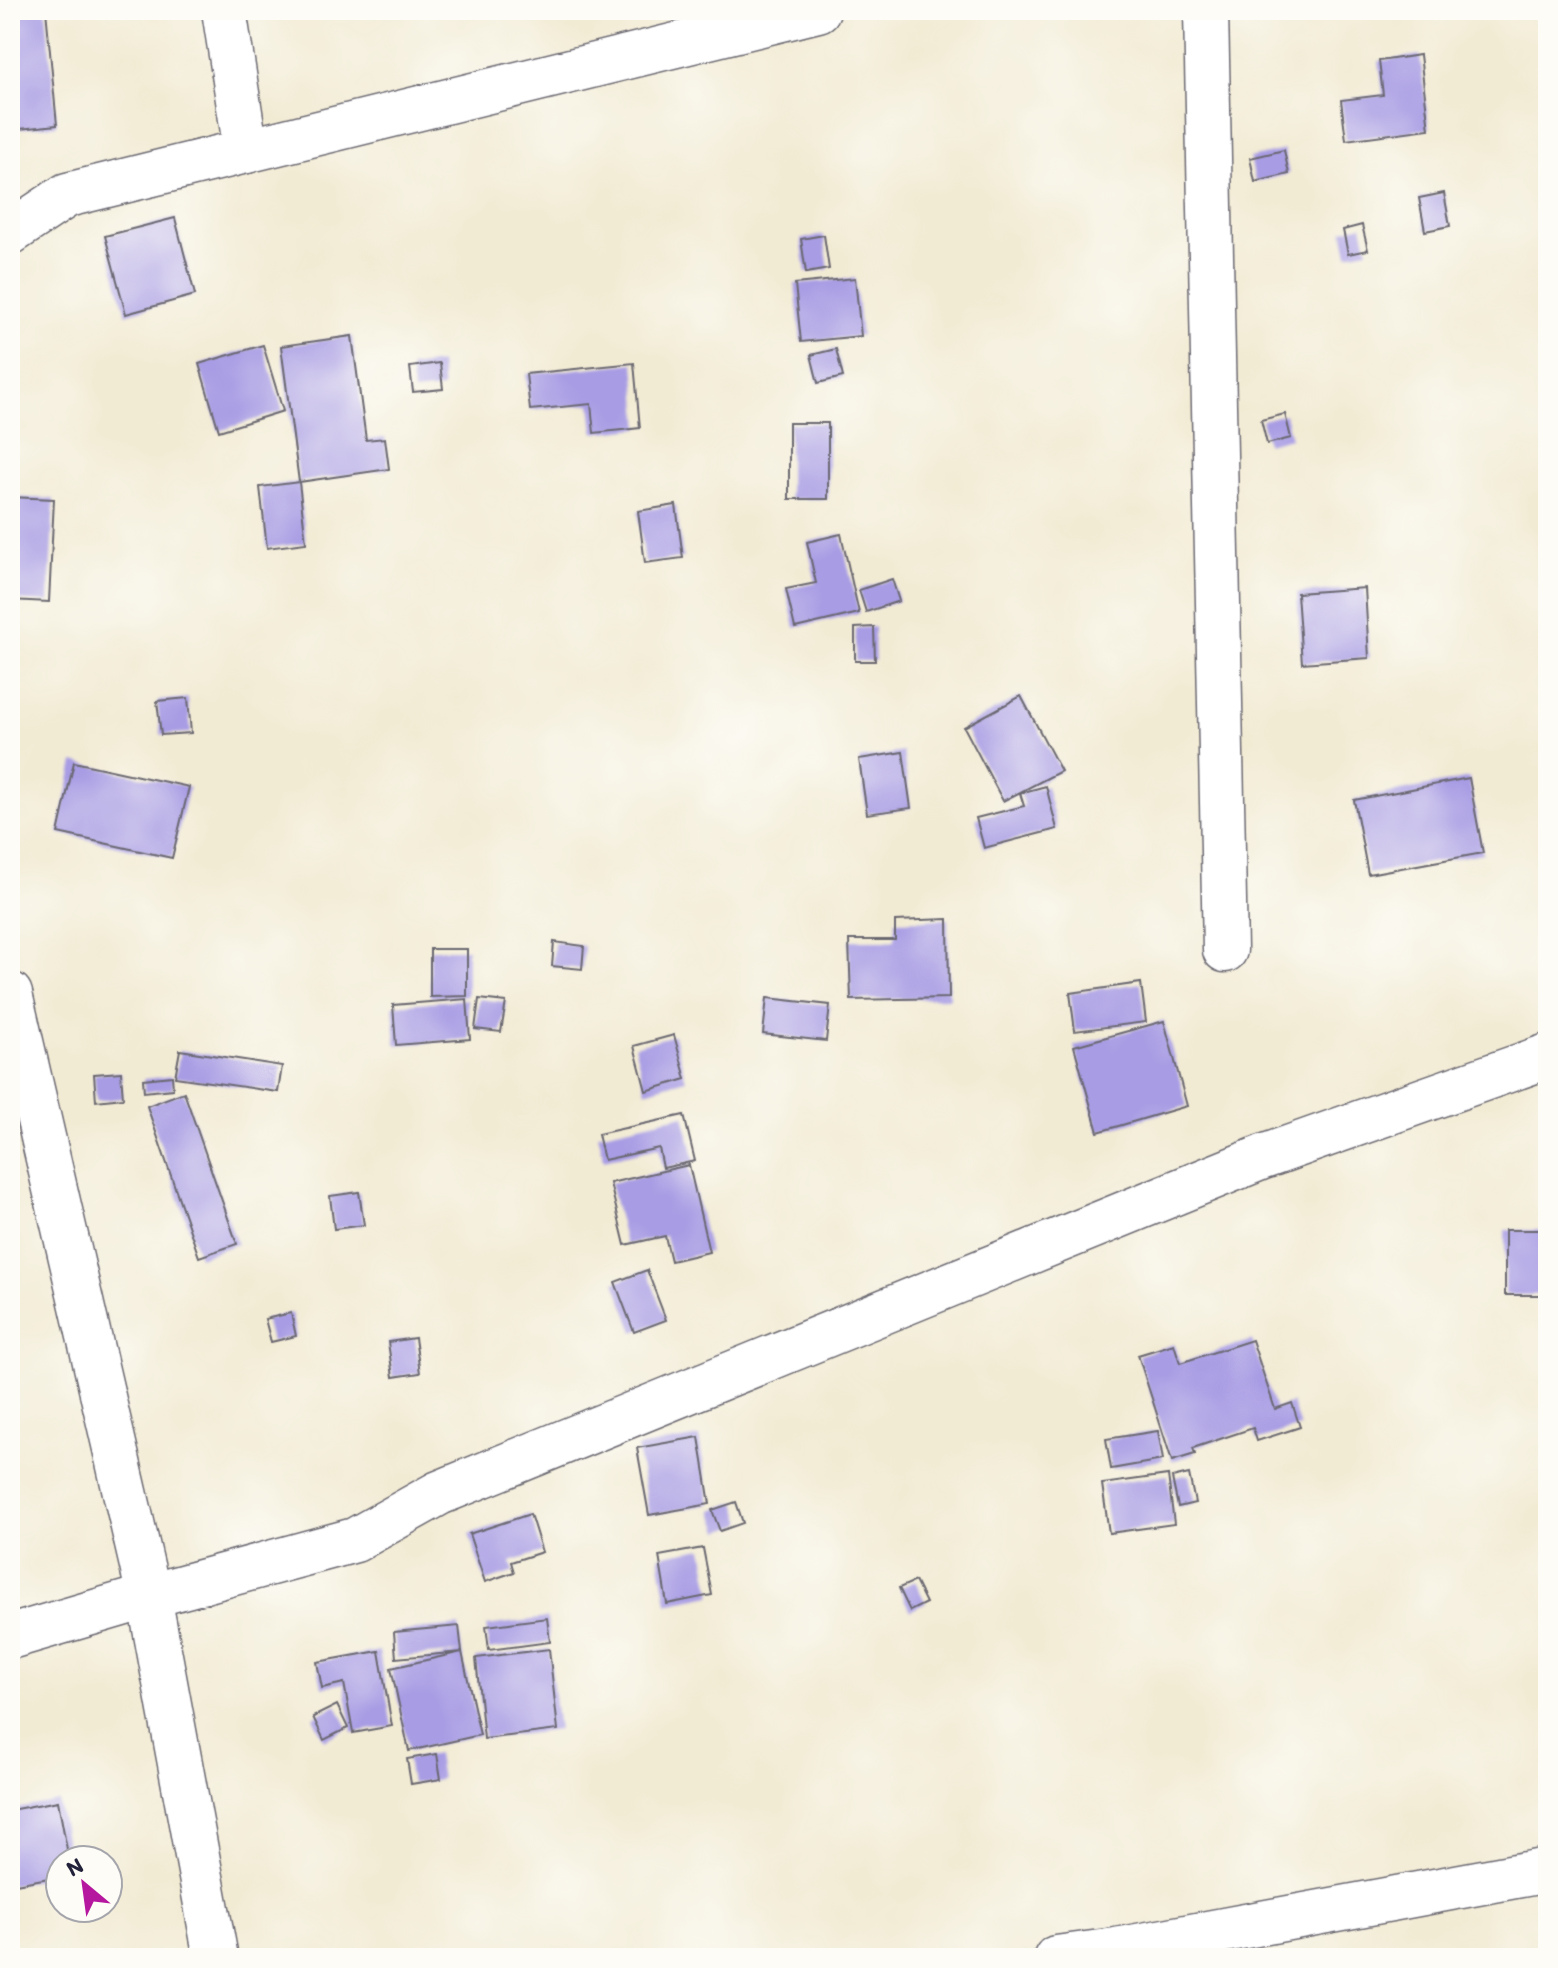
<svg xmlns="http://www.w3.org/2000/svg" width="1558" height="1968" font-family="Itim,sans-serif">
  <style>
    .building { fill: #a89ce4 }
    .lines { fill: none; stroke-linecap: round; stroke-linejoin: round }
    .minor-casing { stroke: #6b6871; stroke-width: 47 }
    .minor { stroke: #fff; stroke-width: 44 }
  </style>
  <rect width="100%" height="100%" fill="#fdfcf7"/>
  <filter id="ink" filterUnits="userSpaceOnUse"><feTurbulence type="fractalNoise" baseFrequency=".0125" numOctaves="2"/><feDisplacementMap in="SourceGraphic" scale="16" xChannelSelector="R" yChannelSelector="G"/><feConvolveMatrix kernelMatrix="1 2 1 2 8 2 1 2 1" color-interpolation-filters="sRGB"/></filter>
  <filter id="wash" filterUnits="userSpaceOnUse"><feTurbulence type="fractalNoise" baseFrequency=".006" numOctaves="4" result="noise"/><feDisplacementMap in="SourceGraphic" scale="32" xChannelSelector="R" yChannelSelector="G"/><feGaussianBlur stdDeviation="1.8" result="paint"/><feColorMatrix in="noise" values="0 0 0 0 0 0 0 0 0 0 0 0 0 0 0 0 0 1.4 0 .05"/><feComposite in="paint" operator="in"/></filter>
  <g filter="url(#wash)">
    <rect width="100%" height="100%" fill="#f2ebd4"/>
    <g id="blocks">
      <g class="building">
        <polygon points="10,10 46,10 57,125 10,130"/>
        <polygon points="1420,55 1429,129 1346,140 1341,100 1383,95 1379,61"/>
        <polygon points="1284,150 1289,174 1255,182 1250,158"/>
        <polygon points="1444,193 1450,226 1425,231 1419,198"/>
        <polygon points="175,218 195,295 126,314 105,236"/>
        <polygon points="1362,225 1368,250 1348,254 1343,230"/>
        <polygon points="824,235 829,269 806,273 801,239"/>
        <polygon points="855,278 861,336 801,342 795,284"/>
        <polygon points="352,336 366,440 385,438 389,469 299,482 281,346"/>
        <polygon points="263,345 283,411 219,431 199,364"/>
        <polygon points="836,349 843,377 818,383 811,355"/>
        <polygon points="440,363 443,389 413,392 410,367"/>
        <polygon points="634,363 640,428 594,433 591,404 530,410 526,374"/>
        <polygon points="1285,414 1291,438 1267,444 1261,420"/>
        <rect x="789" y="423" width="39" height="76"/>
        <polygon points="299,482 306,543 267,548 260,487"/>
        <polygon points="10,497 54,499 49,602 10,600"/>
        <polygon points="676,505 683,558 645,563 638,511"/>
        <polygon points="841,534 859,613 795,628 786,589 816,583 807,542"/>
        <polygon points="892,579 899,601 866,612 859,590"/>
        <polygon points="1365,588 1369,658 1302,663 1297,593"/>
        <polygon points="874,627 875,661 855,661 855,628"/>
        <polygon points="1021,696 1061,771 1003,801 964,727"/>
        <polygon points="188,698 191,733 161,735 157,701"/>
        <polygon points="903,752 911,808 867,814 859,759"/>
        <polygon points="74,762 189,787 172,858 58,833"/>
        <polygon points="1469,778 1483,853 1368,874 1354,800"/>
        <polygon points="1046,786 1057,829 984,848 976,818 1024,806 1020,793"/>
        <polygon points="948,919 949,998 851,1000 849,940 895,940 895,921"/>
        <polygon points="554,942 584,946 582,969 552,966"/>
        <polygon points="430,949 467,949 467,996 430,997"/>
        <polygon points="1141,983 1146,1022 1075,1031 1070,993"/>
        <polygon points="767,998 830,1005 826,1041 763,1034"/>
        <polygon points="467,999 470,1039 396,1045 393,1005"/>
        <polygon points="479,999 506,1002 501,1032 475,1029"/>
        <polygon points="1164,1021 1187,1106 1098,1132 1074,1046"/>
        <polygon points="674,1035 686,1079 646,1091 634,1046"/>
        <polygon points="180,1050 282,1066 278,1092 175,1077"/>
        <polygon points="121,1072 123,1098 96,1101 94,1074"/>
        <polygon points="172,1076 173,1089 144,1092 143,1079"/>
        <polygon points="184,1092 237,1244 199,1257 147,1106"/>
        <polygon points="684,1115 695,1161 663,1168 659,1148 604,1160 598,1134"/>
        <polygon points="689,1165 709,1252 671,1261 665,1236 625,1245 610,1183"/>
        <polygon points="359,1192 364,1225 334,1229 330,1196"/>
        <rect x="1505" y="1230" width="43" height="65"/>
        <polygon points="647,1270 666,1320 634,1332 615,1282"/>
        <polygon points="291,1313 296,1336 271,1342 265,1319"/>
        <polygon points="415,1338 420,1373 393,1377 388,1342"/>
        <polygon points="1252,1340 1275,1409 1292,1403 1300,1427 1257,1441 1253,1428 1193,1448 1195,1454 1172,1461 1138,1355 1174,1344 1180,1363"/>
        <polygon points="1158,1431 1163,1460 1111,1469 1106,1439"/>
        <polygon points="699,1437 710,1504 649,1515 637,1448"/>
        <polygon points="1189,1474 1195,1503 1178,1507 1172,1478"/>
        <polygon points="1168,1475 1174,1524 1109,1533 1102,1484"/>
        <polygon points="736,1502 743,1523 720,1531 712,1510"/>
        <polygon points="530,1514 542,1552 511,1562 514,1572 485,1582 469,1534"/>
        <polygon points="703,1548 712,1595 667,1604 659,1556"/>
        <polygon points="915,1581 926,1603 910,1611 899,1588"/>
        <polygon points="547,1618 550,1642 489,1650 486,1626"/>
        <polygon points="459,1626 462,1652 480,1735 409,1751 391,1668 462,1652 396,1658 394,1632"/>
        <polygon points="549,1649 558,1730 484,1739 476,1658"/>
        <polygon points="379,1651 392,1726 353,1733 344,1683 322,1688 317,1662"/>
        <polygon points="337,1705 348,1728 324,1740 313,1717"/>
        <polygon points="437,1754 441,1779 411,1784 407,1759"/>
        <polygon points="58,1801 69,1860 60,1860 60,1876 10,1885 10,1810"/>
      </g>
    </g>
  </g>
  <g filter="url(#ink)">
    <use href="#blocks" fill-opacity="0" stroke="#6b6871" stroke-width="2"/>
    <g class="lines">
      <g class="minor-casing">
        <g id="minor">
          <polyline points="224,10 246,151"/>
          <polyline points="1206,10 1225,950"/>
          <polyline points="10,233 67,195 818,10"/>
          <polyline points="10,994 149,1596 216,1958"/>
          <polyline points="10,1637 149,1596 355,1540 439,1493 1263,1157 1548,1056"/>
          <polyline points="1056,1958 1116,1950 1548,1870"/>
        </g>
      </g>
      <use href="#minor" class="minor"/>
    </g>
  </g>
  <rect width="1558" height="1968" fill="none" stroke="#fdfcf7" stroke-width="40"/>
  <g transform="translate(84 1884) rotate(331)"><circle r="38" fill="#fdfcf7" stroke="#a5a5ac" stroke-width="2"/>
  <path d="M0-6L14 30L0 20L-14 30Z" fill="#b5179e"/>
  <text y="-12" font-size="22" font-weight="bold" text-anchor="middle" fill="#22223b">N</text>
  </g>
</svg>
